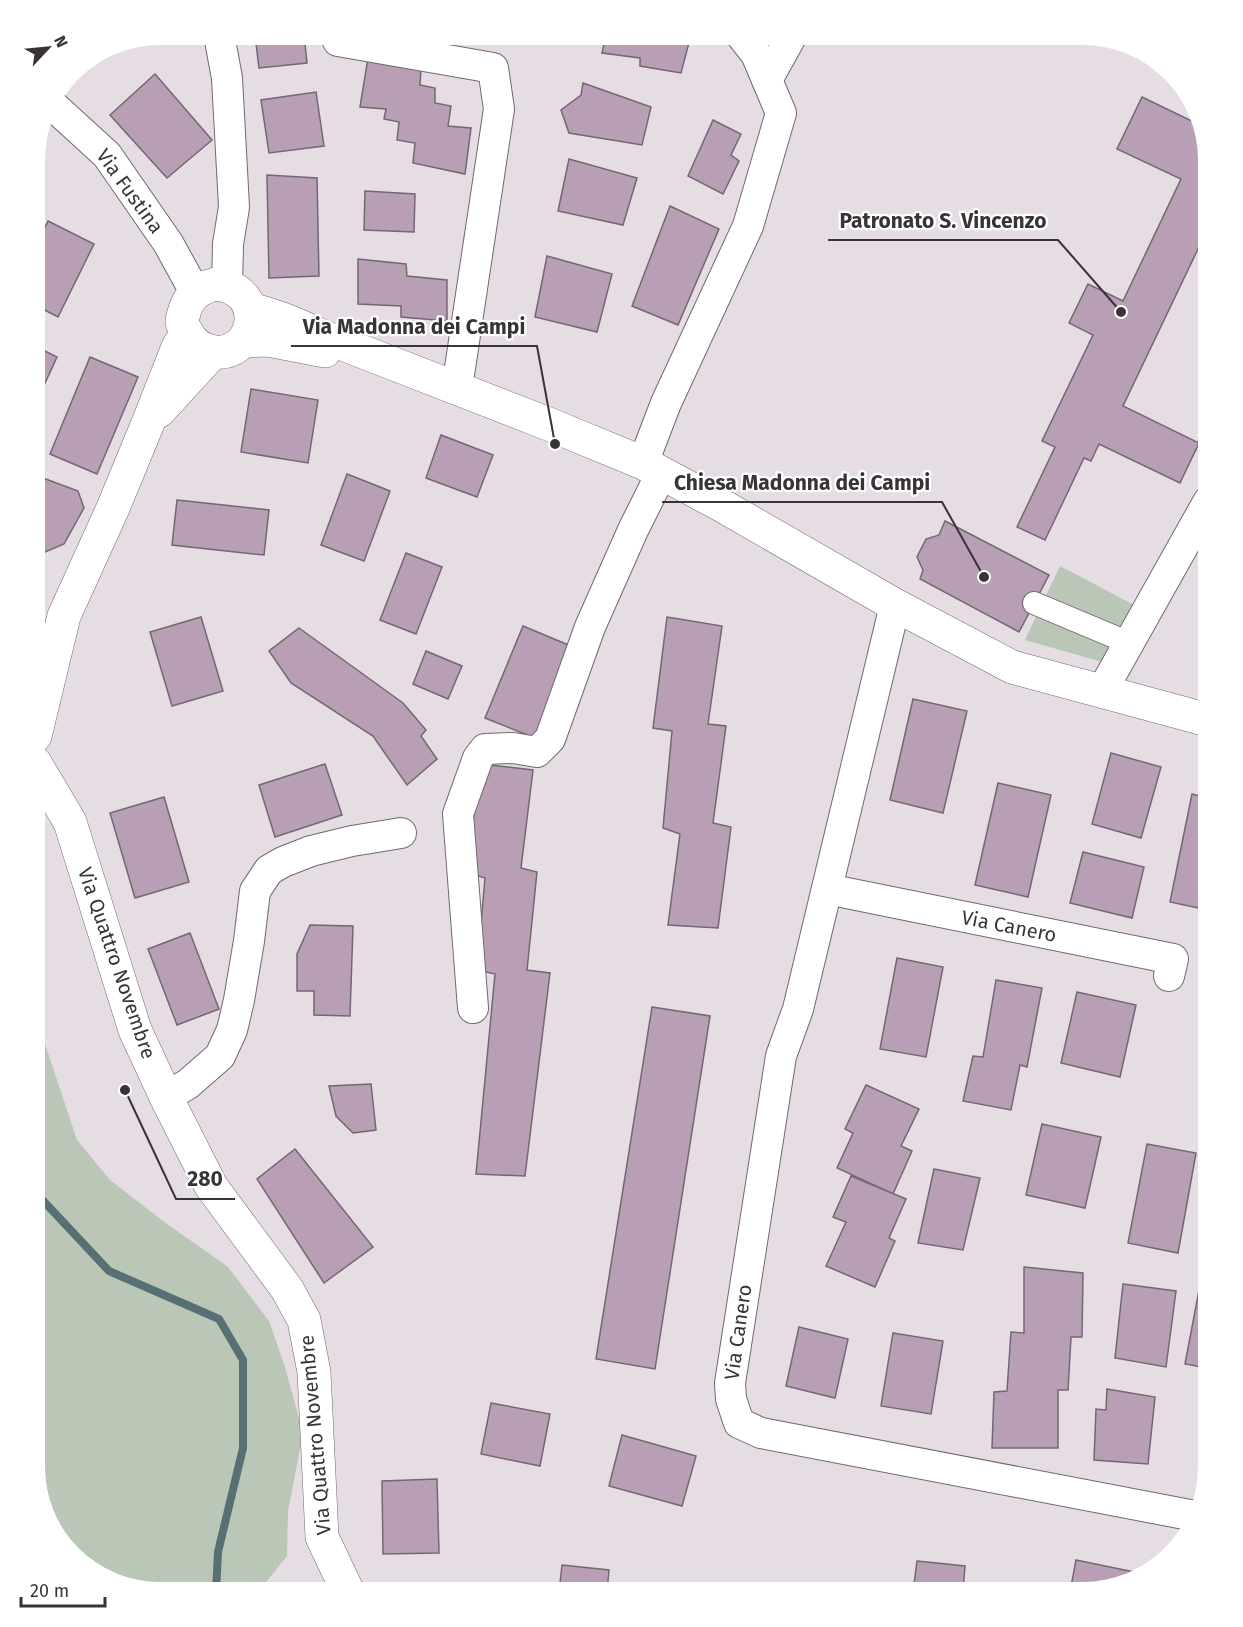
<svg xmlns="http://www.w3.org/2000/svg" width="1243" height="1627" font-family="'Fira Sans',sans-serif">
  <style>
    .green { fill: #bac6b6 }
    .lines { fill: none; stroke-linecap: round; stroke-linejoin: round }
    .stream { stroke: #567074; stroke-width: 8 }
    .building { fill: #b89fb5; stroke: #716970; stroke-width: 1.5 }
    .pedestrian-casing { stroke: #716970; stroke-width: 24 }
    .minor-casing { stroke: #716970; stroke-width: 32 }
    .tertiary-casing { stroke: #716970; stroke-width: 34 }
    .pedestrian { stroke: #fff; stroke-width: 22 }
    .minor { stroke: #fff; stroke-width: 30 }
    .tertiary { stroke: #fff; stroke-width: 33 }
    .labels { text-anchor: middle; stroke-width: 4.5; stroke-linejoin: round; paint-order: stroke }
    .street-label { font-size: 20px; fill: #373337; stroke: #fff }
    .leader { fill: none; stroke: #373337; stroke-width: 2 }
    .callout-dot { fill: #373337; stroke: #fff; stroke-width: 2 }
    .callout-label { font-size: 21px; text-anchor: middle; font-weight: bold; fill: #373337; stroke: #fff; stroke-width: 4.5; stroke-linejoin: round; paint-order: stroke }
  </style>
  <rect width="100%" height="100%" fill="#e5dce4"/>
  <g class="green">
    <polygon points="1060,566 1134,605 1106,663 1025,640"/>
    <polygon points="35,984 41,1032 77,1140 110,1180 163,1221 228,1267 269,1321 285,1367 303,1433 288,1511 287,1556 258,1592 160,1592 98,1576 56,1536 35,1467"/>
  </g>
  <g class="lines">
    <polyline class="stream" points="35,1192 109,1271 219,1319 243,1360 243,1448 218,1552 216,1592"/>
  </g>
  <g class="building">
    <polygon points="255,35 304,35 307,63 259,68"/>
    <polygon points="606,35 691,35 681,73 640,66 640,58 602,53"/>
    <polygon points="368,58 421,68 420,85 435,88 435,103 451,106 448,126 471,128 465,174 413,163 415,143 397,140 399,122 384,119 386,109 360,107"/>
    <polygon points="155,74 212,140 167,178 110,115"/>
    <polygon points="583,83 651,107 642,145 569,133 561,110 581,95"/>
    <polygon points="316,92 324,146 269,153 261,100"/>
    <polygon points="1142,97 1198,124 1208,160 1208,228 1123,406 1199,443 1180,483 1099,444 1091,461 1084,458 1045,540 1017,527 1055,447 1042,441 1093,335 1069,323 1088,284 1123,301 1181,179 1117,149"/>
    <polygon points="713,120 741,134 731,155 739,161 723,194 688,176"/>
    <polygon points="569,159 637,178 623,225 558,211"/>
    <polygon points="267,175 317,178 319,276 269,278"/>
    <polygon points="365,191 415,194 414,232 364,230"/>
    <polygon points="670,206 719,229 678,325 632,306"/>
    <polygon points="48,221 94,244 58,317 35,305 35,248"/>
    <polygon points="547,256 612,274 597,332 535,317"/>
    <polygon points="358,259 406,264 407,276 447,280 447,321 401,317 401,306 358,304"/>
    <polygon points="35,346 57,357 35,405"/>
    <polygon points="90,357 138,377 97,474 50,454"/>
    <polygon points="251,389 318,400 308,463 241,452"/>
    <polygon points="441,435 493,455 477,497 426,478"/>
    <polygon points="347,474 390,491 364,561 321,545"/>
    <polygon points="35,475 78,491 84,508 64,544 45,552 35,551"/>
    <polygon points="177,500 269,510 264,555 172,545"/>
    <polygon points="945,521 1049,575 1019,632 920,579 923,570 917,557 926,539 939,535"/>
    <polygon points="406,553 442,567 416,634 380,620"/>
    <polygon points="201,617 223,691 172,706 150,632"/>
    <polygon points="667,617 722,626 708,724 726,726 713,823 731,827 718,928 668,925 680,834 663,828 672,731 653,728"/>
    <polygon points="523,626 578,649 540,740 485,718"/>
    <polygon points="299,628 403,703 426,730 421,736 437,759 407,785 373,736 291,683 269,651"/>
    <polygon points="426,651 462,666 448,699 413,684"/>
    <polygon points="913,699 967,711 943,813 890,800"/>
    <polygon points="1111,753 1161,767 1141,838 1092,824"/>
    <polygon points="325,764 342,815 275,837 259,785"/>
    <polygon points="481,764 533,770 521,868 537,872 527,970 550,973 525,1176 476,1174 495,974 477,970 485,878 466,872"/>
    <polygon points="998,783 1051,795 1028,897 975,885"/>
    <polygon points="1192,794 1208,798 1208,910 1170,902"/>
    <polygon points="164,797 189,882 135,898 110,813"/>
    <polygon points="1083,852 1144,867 1132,918 1070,903"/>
    <polygon points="310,925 353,926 350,1016 314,1015 314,991 297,991 297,954"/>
    <polygon points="190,933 219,1009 177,1025 148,949"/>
    <polygon points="897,958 943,967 926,1057 880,1049"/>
    <polygon points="996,980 1042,988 1027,1067 1020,1065 1011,1110 963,1101 973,1056 983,1057"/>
    <polygon points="1077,992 1136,1005 1120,1077 1061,1063"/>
    <polygon points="652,1007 710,1016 655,1369 596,1359"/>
    <polygon points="371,1084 376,1130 353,1133 336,1116 329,1086"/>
    <polygon points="866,1085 919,1109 901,1146 912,1151 893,1194 837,1168 853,1133 845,1129"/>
    <polygon points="1042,1124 1101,1137 1085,1208 1026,1195"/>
    <polygon points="1147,1144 1196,1153 1178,1253 1128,1243"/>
    <polygon points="295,1149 373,1247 324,1283 257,1179"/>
    <polygon points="934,1169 980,1178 963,1250 918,1243"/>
    <polygon points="851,1176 906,1199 889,1238 895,1241 875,1287 826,1266 846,1222 833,1217"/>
    <polygon points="1207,1248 1208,1248 1208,1368 1185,1364"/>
    <polygon points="1024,1267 1083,1273 1082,1337 1071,1337 1068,1390 1058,1390 1058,1448 992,1448 994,1392 1007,1391 1011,1332 1024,1333"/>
    <polygon points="1123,1284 1176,1291 1166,1367 1115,1358"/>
    <polygon points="799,1327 848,1339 835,1398 786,1386"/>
    <polygon points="893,1333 943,1341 931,1414 881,1406"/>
    <polygon points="1107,1389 1155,1397 1148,1464 1094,1460 1096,1409 1106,1410"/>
    <polygon points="491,1403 550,1414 540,1466 481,1454"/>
    <polygon points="622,1435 696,1456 682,1506 609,1486"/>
    <polygon points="437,1479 439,1553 383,1554 382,1481"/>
    <polygon points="1076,1560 1144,1574 1083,1592 1070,1592"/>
    <polygon points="917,1561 965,1566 963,1590 977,1592 913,1592"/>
    <polygon points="562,1565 609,1570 607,1592 559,1592"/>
  </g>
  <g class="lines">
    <g class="pedestrian-casing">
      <polyline id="pedestrian" points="1034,603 1129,643"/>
    </g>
    <g class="minor-casing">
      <g id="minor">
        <polyline points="219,35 227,78 234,207 228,244 227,285"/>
        <polyline points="338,41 493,68 499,109 457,388"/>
        <polyline points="767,80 792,35"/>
        <polyline points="49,102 107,155 168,243 195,292"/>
        <polyline points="643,463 666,403 748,226 781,113 756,54 741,35"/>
        <polyline points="895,605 798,1009 781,1056 730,1383 731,1399 739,1423 761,1433 1195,1516"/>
        <polyline points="1102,691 1208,502"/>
        <polyline points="827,889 1173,959 1169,976"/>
        <polyline points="473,1008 458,814 478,758 485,749 513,748 537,752 550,739 590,627 633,530 654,488 662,475"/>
        <polyline points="166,1097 188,1084 220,1056 232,1030 239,1000 249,941 255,891 269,870 283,862 311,851 352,841 401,833"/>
      </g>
    </g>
    <g class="tertiary-casing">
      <g id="tertiary">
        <path d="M216,284C272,290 254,362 210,351C202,349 196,345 191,339C188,334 183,328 182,322C182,319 183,316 184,313C188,296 199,288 216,284Z"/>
        <path d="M250,309C274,315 295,323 317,334L546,423L643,463L721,505L895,605L1012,667L1208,720"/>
        <polyline points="243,341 268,340 325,351"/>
        <polyline points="159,411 213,352"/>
        <polyline points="35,736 64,616 113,508 148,423 178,347 187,333"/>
        <polyline points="35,763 70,822 135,1030 166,1097 211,1186 287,1289 304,1320 314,1372 322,1537 348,1592"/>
      </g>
    </g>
    <use href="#pedestrian" class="pedestrian"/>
    <use href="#minor" class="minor"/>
    <use href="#tertiary" class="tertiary"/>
  </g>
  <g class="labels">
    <g class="street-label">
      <text transform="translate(130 191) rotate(54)" y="7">Via Fustina</text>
      <text transform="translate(1009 926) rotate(11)" y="7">Via Canero</text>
      <text transform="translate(117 963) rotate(71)" y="7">Via Quattro Novembre</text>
      <text transform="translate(738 1332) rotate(-82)" y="7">Via Canero</text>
      <text transform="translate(315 1435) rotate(-95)" y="7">Via Quattro Novembre</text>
    </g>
  </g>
  <path d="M0 0H1243V1627H0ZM160 45H1083A115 115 0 0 1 1198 160V1467A115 115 0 0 1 1083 1582H160A115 115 0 0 1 45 1467V160A115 115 0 0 1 160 45Z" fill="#fff" fill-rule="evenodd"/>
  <path class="leader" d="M1121 312L1058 240H828M555 444L537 346H291M984 577L942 502H662M125 1090L176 1199H235"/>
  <g class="callout-dot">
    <circle cx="1121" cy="312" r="6"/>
    <circle cx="555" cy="444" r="6"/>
    <circle cx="984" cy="577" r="6"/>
    <circle cx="125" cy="1090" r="6"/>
  </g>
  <g class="callout-label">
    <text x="943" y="228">Patronato S. Vincenzo</text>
    <text x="414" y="334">Via Madonna dei Campi</text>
    <text x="802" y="490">Chiesa Madonna dei Campi</text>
    <text x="205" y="1186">280</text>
  </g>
  <g transform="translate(48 48) rotate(64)" stroke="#ffffff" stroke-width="4.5" paint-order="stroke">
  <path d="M0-4.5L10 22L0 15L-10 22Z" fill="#373337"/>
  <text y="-9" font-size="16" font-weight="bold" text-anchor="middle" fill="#373337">N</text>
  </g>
  <path d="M21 1597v9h84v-9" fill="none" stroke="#373337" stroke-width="3"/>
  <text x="30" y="1597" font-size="18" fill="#373337" stroke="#ffffff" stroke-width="4.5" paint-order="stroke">20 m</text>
</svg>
